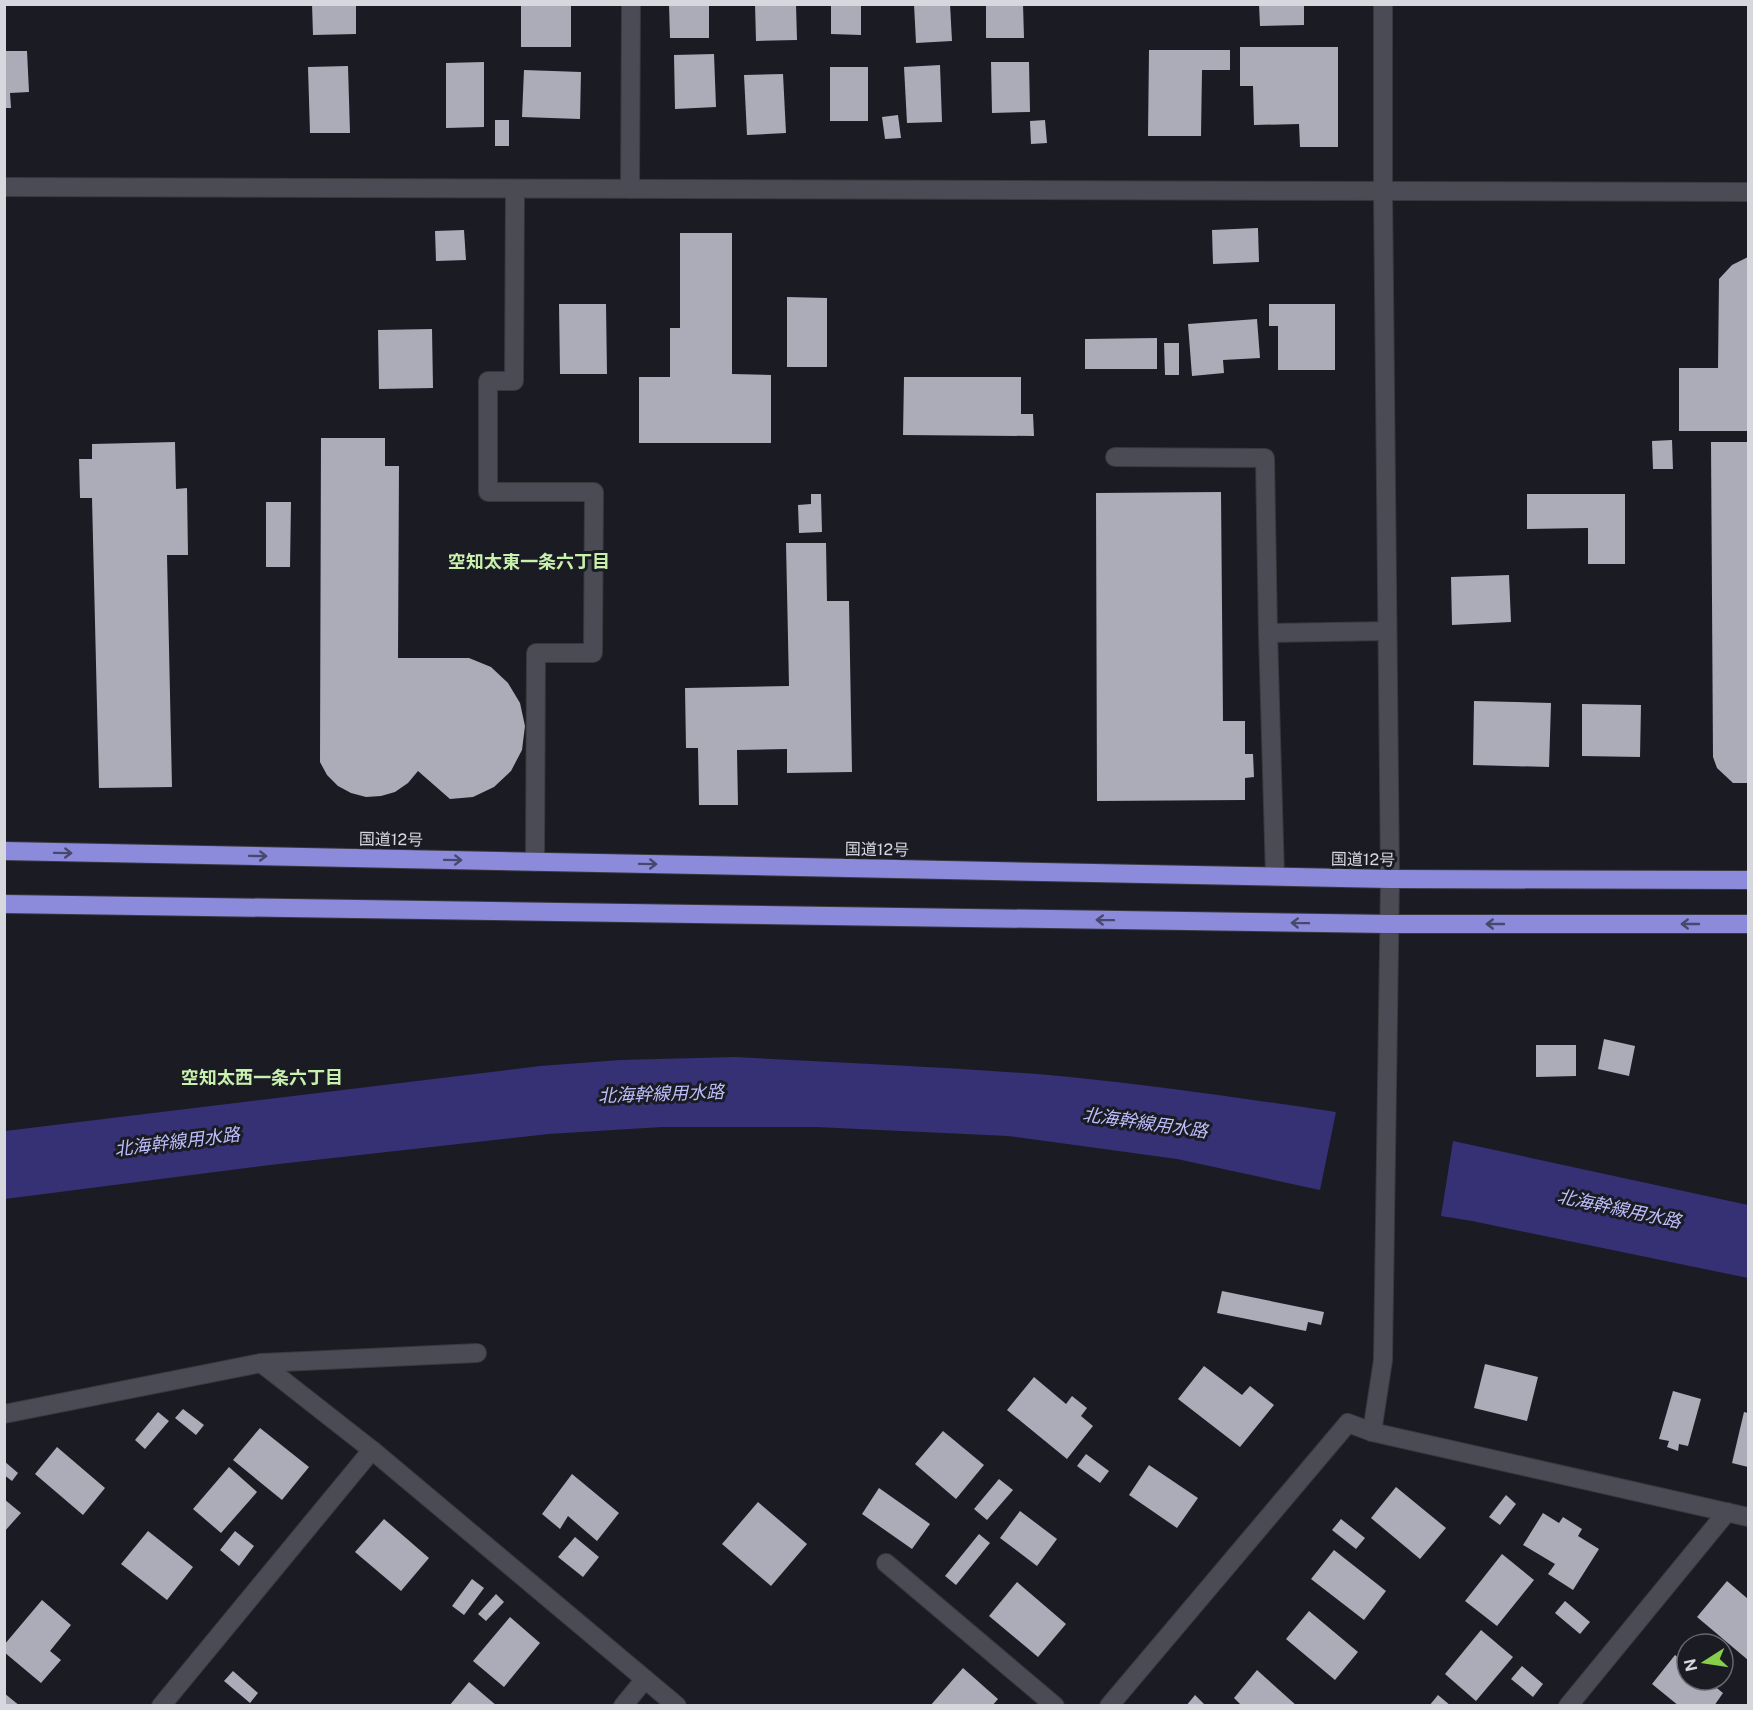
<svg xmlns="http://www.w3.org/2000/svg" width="1753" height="1710" font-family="'Public Sans','Noto Sans JP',sans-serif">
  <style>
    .water { fill: #363075 }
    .building { fill: #abacb7 }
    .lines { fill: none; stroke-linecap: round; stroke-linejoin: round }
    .minor-casing { stroke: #38383f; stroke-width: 20 }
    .highway-casing { stroke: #38383f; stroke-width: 20 }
    .minor { stroke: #4b4b55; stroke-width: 18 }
    .highway { stroke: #8c8bdb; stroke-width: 18 }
    .oneway { stroke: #48486d }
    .labels { text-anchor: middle; stroke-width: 6; stroke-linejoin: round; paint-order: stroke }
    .street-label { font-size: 16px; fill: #d7d8de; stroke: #1b1b24 }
    .neighbourhood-label { font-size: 18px; font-weight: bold; fill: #c8f1ad; stroke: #1b1b24 }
    .water-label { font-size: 18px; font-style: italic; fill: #bdbefc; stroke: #1b1b24 }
  </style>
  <rect width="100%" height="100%" fill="#1b1b24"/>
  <g class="water">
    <path d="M735,1057C847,1063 959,1067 1070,1077C1159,1086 1248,1099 1336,1112L1320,1190L1177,1159L1008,1136L816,1127H662L549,1134L270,1165L5,1199V1131L540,1066L620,1060Z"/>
    <polygon points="1453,1141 1748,1205 1748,1278 1472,1221 1441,1216"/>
  </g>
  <g class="building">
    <polygon points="312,4 356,4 356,34 313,35"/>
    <rect x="521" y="4" width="50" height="43"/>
    <polygon points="669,4 709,4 709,38 670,38"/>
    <polygon points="755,4 796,4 797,40 756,41"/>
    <polygon points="831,4 861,4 861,35 831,34"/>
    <polygon points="914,4 950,4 952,41 916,43"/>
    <polygon points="986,4 1023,4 1024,38 986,38"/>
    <polygon points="1259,4 1304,4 1304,25 1260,26"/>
    <polygon points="1240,47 1338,47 1338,147 1300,147 1299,124 1254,125 1253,86 1240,86"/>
    <polygon points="1149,50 1230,50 1230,70 1202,70 1201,136 1148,136"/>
    <polygon points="4,51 27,51 29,92 10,93 11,108 4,108"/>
    <polygon points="714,54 716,107 675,109 674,55"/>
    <polygon points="484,62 484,127 446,128 446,63"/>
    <polygon points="991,62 1029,62 1030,112 992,113"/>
    <polygon points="940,65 942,122 907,123 904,67"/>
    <polygon points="348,66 350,133 310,133 308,67"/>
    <rect x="830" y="67" width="38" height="54"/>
    <polygon points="524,70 581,72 580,119 522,117"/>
    <polygon points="783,74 786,133 747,135 744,75"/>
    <polygon points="898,115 901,138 885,139 882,117"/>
    <rect x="495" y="120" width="14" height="26"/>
    <polygon points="1045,120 1047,143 1031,144 1030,121"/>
    <polygon points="1258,228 1259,262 1213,264 1212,230"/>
    <polygon points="464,230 466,260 436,261 435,231"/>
    <polygon points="680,233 732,233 732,374 771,375 771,443 639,443 639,377 670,377 670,328 680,328"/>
    <polygon points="1748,257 1748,431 1679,431 1679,368 1718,368 1719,279 1732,265"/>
    <polygon points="787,297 827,298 827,367 787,367"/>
    <polygon points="559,304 606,304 607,374 560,374"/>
    <polygon points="1269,304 1335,304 1335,370 1278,370 1278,326 1269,326"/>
    <polygon points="1257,319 1260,358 1223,360 1224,373 1192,376 1188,324"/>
    <polygon points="432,329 433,388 379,389 378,330"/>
    <polygon points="1157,338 1157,369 1085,369 1085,339"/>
    <polygon points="1164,343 1179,343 1179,375 1165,375"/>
    <polygon points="904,377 1021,377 1021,414 1033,414 1034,436 903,435"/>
    <polygon points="321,438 385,438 385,466 399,466 398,658 469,658 491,667 508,683 520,703 525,726 522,750 511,771 494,787 473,797 450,799 418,771 408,783 395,792 381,796 366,797 351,793 338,786 327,775 320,762"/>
    <polygon points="1672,440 1673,469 1653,469 1652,441"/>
    <polygon points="175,442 176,489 187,488 188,555 167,555 172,787 99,788 92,498 80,498 79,459 92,459 92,444"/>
    <polygon points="1711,442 1748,442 1748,783 1733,783 1717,768 1713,757"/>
    <polygon points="1221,492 1223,721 1245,721 1245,754 1253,754 1254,777 1245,778 1245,800 1097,801 1096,493"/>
    <polygon points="811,494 821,494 822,532 799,533 798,505 811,504"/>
    <polygon points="1527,494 1625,494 1625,564 1588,564 1588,528 1527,529"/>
    <polygon points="266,502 291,502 290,567 266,567"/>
    <polygon points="786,543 826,543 827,601 849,601 852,772 787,773 787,749 737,750 738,805 699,805 698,748 686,748 685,688 789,686"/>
    <polygon points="1509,575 1511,622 1452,625 1451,577"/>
    <polygon points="1474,701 1551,703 1549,767 1473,765"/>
    <polygon points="1582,704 1641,705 1640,757 1582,756"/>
    <polygon points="1604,1039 1635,1046 1629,1076 1598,1069"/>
    <polygon points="1536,1045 1576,1045 1576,1076 1536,1077"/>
    <polygon points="1222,1291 1324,1312 1321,1325 1308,1322 1306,1331 1217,1313"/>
    <polygon points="1485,1364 1538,1377 1527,1421 1474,1408"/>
    <polygon points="1204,1366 1242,1395 1250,1386 1274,1405 1240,1447 1178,1399"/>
    <polygon points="1034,1377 1066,1404 1072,1396 1087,1408 1081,1416 1093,1426 1067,1459 1007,1410"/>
    <polygon points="1673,1391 1701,1399 1688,1446 1679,1444 1678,1451 1667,1447 1669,1441 1659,1439"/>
    <polygon points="183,1409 204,1425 196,1435 175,1418"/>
    <polygon points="158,1412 169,1421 145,1449 135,1440"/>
    <polygon points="1744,1412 1748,1413 1748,1467 1732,1463"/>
    <polygon points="260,1428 309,1467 282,1500 233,1460"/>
    <polygon points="943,1431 984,1465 956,1499 915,1464"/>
    <polygon points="57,1447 105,1488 83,1515 35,1474"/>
    <polygon points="1086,1454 1109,1471 1100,1483 1077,1466"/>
    <polygon points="4,1461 18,1473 12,1481 4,1475"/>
    <polygon points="1149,1465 1198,1498 1177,1528 1129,1495"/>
    <polygon points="229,1467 257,1492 221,1533 193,1509"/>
    <polygon points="572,1474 619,1513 597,1541 568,1516 560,1529 542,1514"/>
    <polygon points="999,1479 1013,1490 987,1520 974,1509"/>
    <polygon points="1396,1487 1446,1528 1420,1559 1371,1518"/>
    <polygon points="879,1488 930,1524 912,1549 862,1514"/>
    <polygon points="1506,1495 1516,1504 1500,1525 1489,1517"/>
    <polygon points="4,1499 21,1513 4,1532"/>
    <polygon points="758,1502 807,1544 771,1586 722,1544"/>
    <polygon points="1020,1511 1057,1539 1037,1566 1000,1538"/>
    <polygon points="1543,1513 1559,1523 1563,1517 1582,1529 1578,1536 1599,1549 1573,1590 1548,1574 1555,1564 1523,1545"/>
    <polygon points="384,1519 429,1558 401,1591 355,1552"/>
    <polygon points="1341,1519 1365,1538 1356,1549 1332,1530"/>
    <polygon points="148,1531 193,1567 167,1600 121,1564"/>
    <polygon points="235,1531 254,1546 239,1566 220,1550"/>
    <polygon points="979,1534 990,1543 956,1585 945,1576"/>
    <polygon points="575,1537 599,1557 583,1577 558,1557"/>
    <polygon points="1334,1550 1386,1591 1364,1620 1311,1579"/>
    <polygon points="1502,1554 1534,1580 1497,1626 1465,1601"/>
    <polygon points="472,1579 484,1588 464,1615 452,1606"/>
    <polygon points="1727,1581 1748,1599 1748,1660 1697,1617"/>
    <polygon points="1017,1582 1066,1624 1038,1657 989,1616"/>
    <polygon points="496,1594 504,1602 486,1621 478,1614"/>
    <polygon points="42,1600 71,1625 50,1651 61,1660 41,1683 4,1652 4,1645"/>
    <polygon points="1565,1601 1590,1622 1580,1634 1555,1613"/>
    <polygon points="1309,1611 1358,1652 1335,1680 1286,1639"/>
    <polygon points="510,1617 540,1643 504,1687 473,1661"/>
    <polygon points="1481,1630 1513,1657 1476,1701 1445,1674"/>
    <polygon points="1675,1655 1687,1664 1687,1680 1707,1680 1723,1693 1714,1706 1679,1706 1652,1684"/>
    <polygon points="1522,1666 1543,1684 1533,1697 1511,1679"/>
    <polygon points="963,1668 998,1699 992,1706 930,1706"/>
    <polygon points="1257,1670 1297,1706 1242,1706 1234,1698"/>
    <polygon points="233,1671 258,1693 250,1703 224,1681"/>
    <polygon points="469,1682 497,1706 449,1706"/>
    <polygon points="4,1693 20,1706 4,1706"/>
    <polygon points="1195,1695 1206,1706 1186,1706"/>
    <polygon points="1438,1695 1451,1706 1429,1706"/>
  </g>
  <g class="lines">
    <g class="minor-casing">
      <g id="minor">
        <polyline points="4,187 1748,192"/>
        <polyline points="515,189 514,381 488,381 488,492 594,492 593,653 536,653 535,862"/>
        <polyline points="630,189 631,4"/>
        <polyline points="1115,457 1265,458 1268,633 1387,631"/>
        <polyline points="1268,633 1275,876"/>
        <polyline points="261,1363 372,1450 677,1706"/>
        <polyline points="4,1414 261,1363 477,1353"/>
        <polyline points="1372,1432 1383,1360 1390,879 1383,190 1383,4"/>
        <polyline points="886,1563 1055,1706"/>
        <polyline points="161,1706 372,1450"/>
        <polyline points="623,1706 645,1679"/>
        <polyline points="1109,1706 1348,1423 1372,1432 1748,1517"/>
        <polyline points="1568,1706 1727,1512"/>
      </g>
    </g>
    <g class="highway-casing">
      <g id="highway">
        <polyline points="4,851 1390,879 1748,880"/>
        <polyline points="4,904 1389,924 1748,924"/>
      </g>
    </g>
    <use href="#minor" class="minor"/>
    <use href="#highway" class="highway"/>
  </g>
  <defs><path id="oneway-shaft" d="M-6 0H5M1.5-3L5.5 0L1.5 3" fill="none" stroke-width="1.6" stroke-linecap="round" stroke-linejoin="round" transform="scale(1.5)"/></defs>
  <g class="oneway">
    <use href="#oneway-shaft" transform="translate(63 853) rotate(1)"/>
    <use href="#oneway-shaft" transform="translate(258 856) rotate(1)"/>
    <use href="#oneway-shaft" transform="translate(453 860) rotate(1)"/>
    <use href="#oneway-shaft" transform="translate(648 864) rotate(1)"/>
    <use href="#oneway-shaft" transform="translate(1105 920) rotate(-179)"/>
    <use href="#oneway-shaft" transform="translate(1300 923) rotate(-179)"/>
    <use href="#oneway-shaft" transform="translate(1495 924) rotate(-180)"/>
    <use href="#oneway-shaft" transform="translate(1690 924) rotate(-180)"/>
  </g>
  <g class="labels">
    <g class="street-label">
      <text transform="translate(391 839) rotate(1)" y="6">国道12号</text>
      <text transform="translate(877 849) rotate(1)" y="6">国道12号</text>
      <text transform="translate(1363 859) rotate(1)" y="6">国道12号</text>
    </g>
    <g class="neighbourhood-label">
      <text x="529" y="568">空知太東一条六丁目</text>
      <text x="262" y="1084">空知太西一条六丁目</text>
    </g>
    <g class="water-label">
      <text transform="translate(661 1094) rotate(-2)" y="6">北海幹線用水路</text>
      <text transform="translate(1145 1123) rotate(8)" y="6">北海幹線用水路</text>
      <text transform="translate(177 1142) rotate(-7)" y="6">北海幹線用水路</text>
      <text transform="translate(1619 1209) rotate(12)" y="6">北海幹線用水路</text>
    </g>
  </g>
  <rect width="1753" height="1710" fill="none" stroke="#d7d8de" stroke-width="12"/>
  <g transform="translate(1705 1662) rotate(258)"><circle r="28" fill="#1b1b24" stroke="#66676e" stroke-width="1.5"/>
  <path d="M0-4.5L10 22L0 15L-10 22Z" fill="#87cf4a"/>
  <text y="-9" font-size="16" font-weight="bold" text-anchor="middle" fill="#d7d8de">N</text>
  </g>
</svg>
